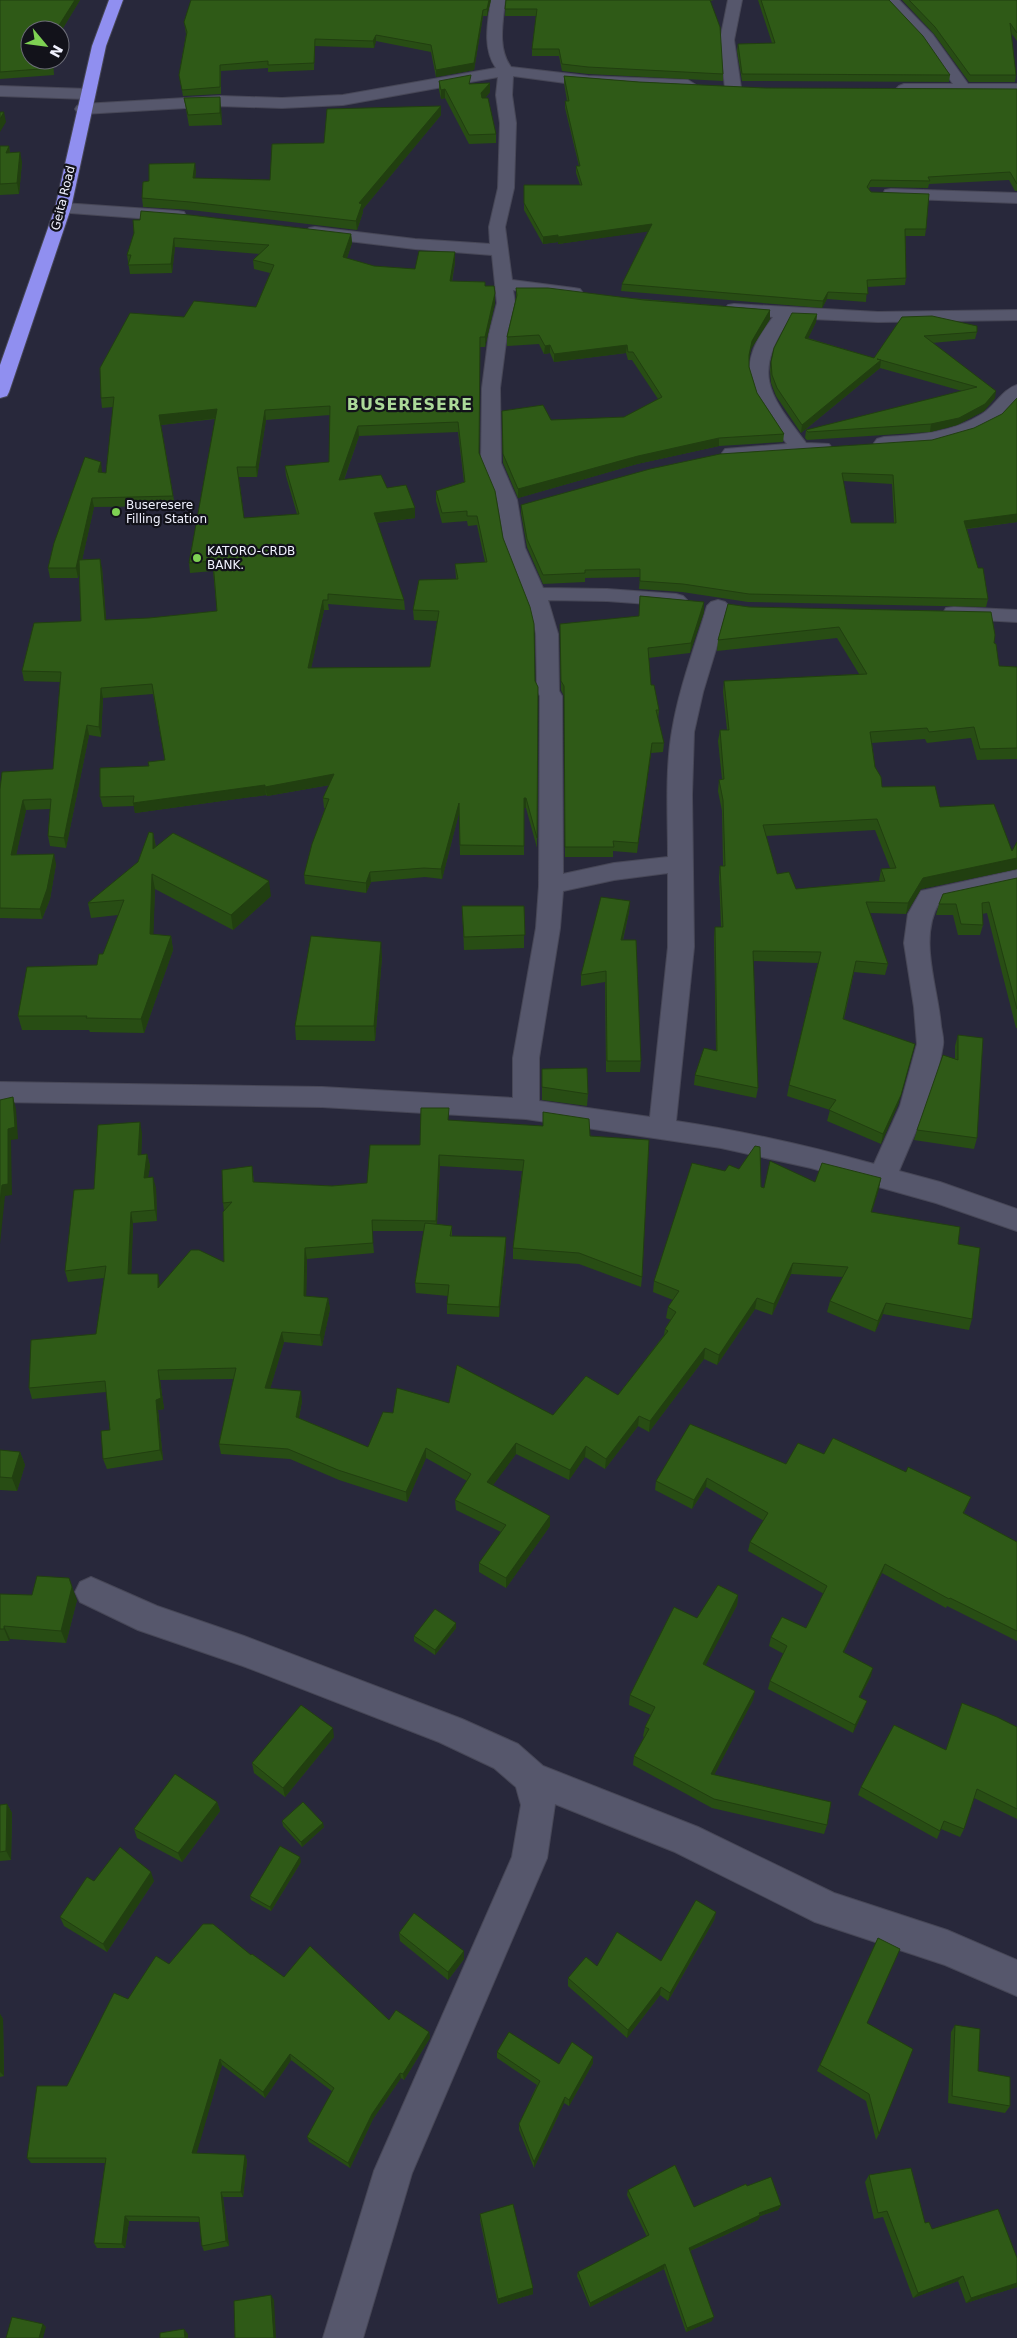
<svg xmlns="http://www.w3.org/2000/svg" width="1017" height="2338" font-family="'DejaVu Sans',sans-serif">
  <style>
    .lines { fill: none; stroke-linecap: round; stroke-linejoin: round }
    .minor-casing { stroke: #474757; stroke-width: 2 }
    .highway-casing { stroke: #474757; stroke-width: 2 }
    .minor { fill: #56576c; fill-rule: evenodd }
    .highway { fill: #908ff0; fill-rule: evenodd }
    .wall { fill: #284d14; fill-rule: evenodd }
    .shaded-wall { fill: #213f10 }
    .building { fill: #2f5a17; stroke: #213f10; fill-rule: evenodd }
    .poi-dot { fill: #7ed153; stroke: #12121a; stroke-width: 2 }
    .labels { text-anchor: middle; stroke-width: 4.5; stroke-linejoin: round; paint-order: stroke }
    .far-street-label { font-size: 12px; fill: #f1f2ff; stroke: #12121a }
    .far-poi-label { font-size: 12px; fill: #f1f2ff; stroke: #12121a; text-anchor: start }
    .far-district-label { font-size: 16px; font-weight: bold; letter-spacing: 1px; fill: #acda99; stroke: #12121a }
  </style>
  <rect width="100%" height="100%" fill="#28283b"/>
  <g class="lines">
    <g class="minor-casing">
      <g id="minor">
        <path d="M491,0H505C503,22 497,48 511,67L588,76L688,80L696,85L688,90L588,86L513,76L512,95L516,123L514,188L505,227L512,280L574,288L580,289L583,293L580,297L574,298L513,290L515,303L507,334L500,388L501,463L517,500L525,548L543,588L607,589L676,594L683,596L687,600L683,604L676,606L607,601L548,600L558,634L559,691L562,696L563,874L614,863L668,857C668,816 665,772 672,731C679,688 695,647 707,606L711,602L718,600L725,602L729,606L703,692L694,732L692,795L694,947L676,1121C743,1131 809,1146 874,1164L900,1106L917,1044L914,1007L904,943L908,914L921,891L1017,870V886L939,903C918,939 938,987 941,1026C942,1032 944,1039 943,1045C937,1086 915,1133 899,1171L940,1182L1017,1209V1231L936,1203L811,1168L721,1148L526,1119L322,1107L0,1102V1082L322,1087L513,1098V1058L536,928L539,886L540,696L537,691L536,634L532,616L505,548L497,500L481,463L482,388L489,334L497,303L492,255L415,249L315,237L309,236L306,232L309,228L315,227L415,239L490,244L489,227L498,188L500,123L496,95L498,77L343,105L282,108L220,106L83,114L77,112L75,109L77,106L83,104L220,96L282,98L343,95L496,68C482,48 488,22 491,0ZM668,873V947L650,1117L539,1101V1058L560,928L563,891L614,880Z"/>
        <polygon points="728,0 742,0 734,40 741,88 738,91 728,91 725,88 720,40"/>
        <polygon points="884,0 899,0 933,35 968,84 1017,84 1017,94 899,92 896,89 899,86 904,84 953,84 923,41"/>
        <polygon points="0,86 87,89 92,91 95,94 92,97 87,99 0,96"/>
        <polygon points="891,189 1017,193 1017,203 885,198 883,194 885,190"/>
        <polygon points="63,203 178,211 184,212 186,216 184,220 178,221 57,212 55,208 57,204"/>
        <path d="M734,304L878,312L1017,310V320L878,322L790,318C752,375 768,393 806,443L829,444L832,448L829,452L822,454L732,459L725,457L722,453L725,449L787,444C768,419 741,387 752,354C756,340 765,328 773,317L728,313L725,309L728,305Z"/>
        <path d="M1017,385V403C990,433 951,443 912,446C900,448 888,450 877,447L874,443L877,439L884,437C918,435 952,433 982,414C994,407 1003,389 1017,385Z"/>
        <polygon points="954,607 1017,610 1017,622 946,618 943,613 946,608"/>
        <polygon points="91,1577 157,1606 244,1636 462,1719 518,1744 543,1766 698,1827 834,1893 947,1930 1017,1960 1017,1996 945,1965 815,1922 675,1852 555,1804 547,1858 412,2173 363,2338 323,2338 374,2171 512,1857 521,1805 516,1787 494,1768 439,1742 243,1666 138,1630 80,1602 75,1592 80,1582"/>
      </g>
    </g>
    <g class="highway-casing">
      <polygon id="highway" points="109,0 123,0 106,46 71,208 9,392 7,396 0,398 0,365 55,208 92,46"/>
    </g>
    <use href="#minor" class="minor"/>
    <use href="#highway" class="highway"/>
  </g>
  <g class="wall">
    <polygon points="0,0 80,0 60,33 60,30 30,30 53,60 54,75 0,79"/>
    <polygon points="191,0 491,0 487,16 483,16 474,70 436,77 431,52 376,41 374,48 315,46 314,70 268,72 268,68 221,71 221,94 183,96 179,75 186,34 184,22"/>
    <polygon points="506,0 714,0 710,1 723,74 723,81 588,74 562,71 559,56 532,56 532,49 536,16 505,16"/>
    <polygon points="758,0 889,0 950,75 949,82 742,81 737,51 738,44 772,43"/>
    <polygon points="902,0 1017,0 1017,41 1011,33 1016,75 1015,82 969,82 934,34"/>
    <polygon points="564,76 639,82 765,88 1017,89 1017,191 1015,191 1009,180 929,184 928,188 870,187 869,189 871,192 926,229 925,236 905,236 906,278 905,285 867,287 866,302 827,299 822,308 621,291 622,284 648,231 558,244 558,242 543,244 524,210 524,185 580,185 576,173 576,166 579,166 565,108 565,101 567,101 564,83"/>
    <polygon points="439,81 471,84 490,83 490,92 485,98 496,134 496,143 469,144 445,98 441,99 439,90"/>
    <polygon points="184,98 221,108 222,125 189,126"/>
    <polygon points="441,115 363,209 363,212 357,230 191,210 143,207 142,198 149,181 196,171 195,178 270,180 324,143"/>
    <polygon points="0,146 9,146 10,153 22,162 19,194 0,195"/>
    <path d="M134,233L351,234L352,243L347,258L374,266L415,269L455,252V262L452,282H485V286L495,293V303L485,347H480L479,454L503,538L535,681L538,687L537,848L526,808H524V855H460L459,813L442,879L425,877L371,882L366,893L305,884L304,875L325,808H324L323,798L330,785L267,796L266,795L135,813L134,806L103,807L100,797L149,766L165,760L153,694L103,698L101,737L89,735L66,848L50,846L48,836L50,809L26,810L16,855L56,864L50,899L42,919L0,918V789L53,769L60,682L24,681L22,671L81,621L79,571L78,578H50L48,568L102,471V473H106L113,407L102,408L101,398L184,317L256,307L270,273L254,269L253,260L260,254L175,247L172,273L130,274L127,255ZM330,415L329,462L285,466L286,476L297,514L244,518L239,477H257L266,420ZM215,419L189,563L190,573L213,571L217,611L149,618L106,620L102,568L82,560L94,507L175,506L161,425ZM458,432L464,482L436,491V501L442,523L467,521L468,526L477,525L485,562L455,564L456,579L413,610L414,620L437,621L430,667L311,668L324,610H329L328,604L405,610L404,600L377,523L415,518V508L387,488L344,480L359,436Z"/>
    <polygon points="516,288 770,310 770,319 751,349 749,360 749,367 757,393 784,434 783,442 719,446 637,464 518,498 503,463 502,411 551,420 624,417 658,399 632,360 628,360 626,353 554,362 550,353 544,354 539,344 507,346 507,337 516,298"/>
    <polygon points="817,314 816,322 808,338 874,358 902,317 977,332 975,339 932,343 995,398 984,411 957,425 930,432 807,440 805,438 806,430 962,391 880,368 801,433 776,396 771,383 770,370 771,362"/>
    <path d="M932,440L1017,522L967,529L978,568L988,599L986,607L748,602L682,592L639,589L640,577L585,578V582L543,584L527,547L521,513V505ZM843,481L892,484L894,523H851Z"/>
    <polygon points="640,596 704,602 704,612 690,653 648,658 651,685 659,710 658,720 664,743 663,752 651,753 637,853 613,851 613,857 565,857 564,696 561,690 560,624 639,616"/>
    <path d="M728,604L994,643L999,666L1017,667V759L977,760L971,738L927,743L925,739L872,743L875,767L882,787L940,807L1012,851L1017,842V869L921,889L906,914L870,913L888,964L885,975L854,972L844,1019L912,1055L898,1105L881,1144L827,1121L830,1110L787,1096L789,1085L818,963L753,961L758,1088L756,1098L694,1085L695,1075L716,1051L714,938L715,927H721L719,877L720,866H723L722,811L718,791L719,780L722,779L718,741L720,730H727L723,692L724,681L859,674L837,638L717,651L718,640ZM875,830L890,868L881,869L879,881L796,889L777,874L766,836Z"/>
    <polygon points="153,833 156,847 271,896 233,930 155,889 153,934 171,936 173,950 144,1033 90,1032 89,1030 22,1030 18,1016 97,965 103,954 118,915 91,918 88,903 138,862"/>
    <polygon points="1017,878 1017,1028 1016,1028 987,913 982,914 983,925 980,935 958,935 953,915 936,915 939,904"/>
    <polygon points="630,901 629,912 623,940 641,1061 640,1072 606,1072 605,982 581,986 581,975"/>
    <polygon points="462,906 524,906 524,948 464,950"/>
    <polygon points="382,957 375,1041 296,1040 295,1026"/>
    <polygon points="958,1035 977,1138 974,1149 914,1140 917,1130 955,1059 955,1046"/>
    <polygon points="542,1069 588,1094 587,1106 542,1100"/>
    <polygon points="449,1120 590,1136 642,1277 641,1287 579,1264 513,1259 513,1248 522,1171 440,1166 437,1224 452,1226 452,1236 506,1248 499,1317 447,1314 447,1304 448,1296 416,1293 415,1283 424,1231 372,1231 374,1253 307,1259 306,1296 328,1298 330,1309 322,1346 284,1342 270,1389 302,1401 299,1418 368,1447 393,1413 449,1403 553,1415 618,1395 664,1335 665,1329 671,1320 666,1318 668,1307 673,1300 653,1292 654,1281 761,1187 815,1182 881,1178 872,1212 958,1244 972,1319 969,1330 883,1314 875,1332 827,1312 830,1301 843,1277 791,1274 772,1315 755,1309 717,1365 704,1359 649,1432 638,1426 605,1469 585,1457 569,1480 516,1454 493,1485 550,1526 506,1588 479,1572 479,1563 501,1532 456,1510 455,1500 467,1481 426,1458 407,1502 339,1480 290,1459 221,1454 219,1444 234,1379 160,1380 164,1409 158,1410 163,1460 107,1469 103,1459 110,1430 106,1392 32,1399 29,1388 96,1334 104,1278 68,1282 65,1271 94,1189 142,1133 141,1155 147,1154 150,1166 148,1177 156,1188 157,1221 133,1223 131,1274 160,1285 224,1262 224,1211 223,1203 252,1166 254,1182 332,1186 367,1183 420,1145"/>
    <polygon points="0,1450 20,1452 25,1465 17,1491 0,1490"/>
    <polygon points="824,1454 906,1472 971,1497 964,1513 1017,1542 1017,1641 947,1606 946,1608 882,1573 844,1652 871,1676 860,1697 864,1709 853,1733 768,1689 770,1681 784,1654 769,1646 771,1637 806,1628 824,1594 748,1551 750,1542 764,1521 706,1487 692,1509 655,1490 656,1481 786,1464"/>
    <polygon points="0,1594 77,1600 66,1643 10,1639 9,1641 0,1641"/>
    <polygon points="738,1595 737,1605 705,1666 753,1700 714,1775 827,1825 824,1834 712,1808 633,1765 634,1756 644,1737 643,1736 645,1727 651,1715 629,1705 630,1695 697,1618"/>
    <polygon points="456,1623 456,1628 435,1655 414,1641 414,1636"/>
    <polygon points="962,1703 1017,1727 1017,1819 974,1798 964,1829 960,1837 941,1829 937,1839 858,1795 861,1787 946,1749"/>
    <polygon points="334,1737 285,1797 254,1773 252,1763"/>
    <polygon points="217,1802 220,1811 182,1862 137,1838 134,1829"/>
    <polygon points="7,1804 12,1813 11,1860 0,1861 0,1805"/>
    <polygon points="282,1821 324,1827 302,1847 283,1826"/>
    <polygon points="301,1862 271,1911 251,1900 250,1896"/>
    <polygon points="94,1881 154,1881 107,1952 64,1926 60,1917"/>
    <polygon points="716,1912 714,1920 668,2001 660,1995 627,2038 568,1986 568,1978 597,1966 661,1961"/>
    <polygon points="399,1933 464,1959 448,1980 400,1941"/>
    <polygon points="878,1938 867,2023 879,2134 876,2140 866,2101 817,2071"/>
    <polygon points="251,1955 284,1977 389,2020 429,2032 430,2038 404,2080 401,2078 373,2119 350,2168 309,2142 307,2137 333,2092 291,2060 265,2098 222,2065 196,2154 245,2155 247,2161 243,2197 223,2197 229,2246 204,2251 202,2246 200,2222 129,2221 125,2248 97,2248 94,2243 105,2163 31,2163 27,2158 67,2086 128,1999 169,1964"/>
    <polygon points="0,2014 3,2019 4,2076 0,2077"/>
    <polygon points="955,2025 978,2071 1010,2106 1005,2113 948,2103 951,2032"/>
    <polygon points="497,2052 559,2064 593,2057 593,2063 569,2106 564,2103 534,2168 519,2130 519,2124 537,2085 497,2058"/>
    <polygon points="869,2175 932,2229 1017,2258 1017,2287 966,2303 958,2281 913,2298 883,2217 874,2219 865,2182"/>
    <polygon points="747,2186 781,2205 778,2210 760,2216 758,2220 690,2251 712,2321 686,2332 664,2269 590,2307 577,2276 578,2272 647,2237 627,2195 628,2190 694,2207"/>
    <polygon points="480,2214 533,2294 498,2304 480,2220"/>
  </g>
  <g class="shaded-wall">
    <polygon points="75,0 80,0 60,33 60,30 56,30"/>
    <polygon points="489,0 491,0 487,16 487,9"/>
    <polygon points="483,10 483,16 474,70 436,77 436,70"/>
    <polygon points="376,35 376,41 374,48 373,41"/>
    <polygon points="490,83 490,92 482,102 481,93"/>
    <polygon points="445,89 445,98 441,99 441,90"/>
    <polygon points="220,97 221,108 222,125 220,113"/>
    <polygon points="441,106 441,115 363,209 363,212 357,230 356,221 359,203"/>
    <polygon points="4,112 6,122 0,132 0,119"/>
    <polygon points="9,146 10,156 6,153"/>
    <polygon points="20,152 22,162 19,194 17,183"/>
    <polygon points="195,163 196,171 194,187 193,178"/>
    <polygon points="652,224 652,231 558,244 558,237"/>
    <polygon points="351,234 352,243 344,266 343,257"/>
    <polygon points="558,235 558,242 543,244 543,237"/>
    <polygon points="174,238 175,247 172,273 171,264"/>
    <polygon points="455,252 455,262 450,291 450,281"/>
    <polygon points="828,292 827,299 822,308 823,301"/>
    <polygon points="495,293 495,303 485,347 485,337"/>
    <polygon points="770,310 770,319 751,349 748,363 749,355 752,341"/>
    <polygon points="817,314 816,322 805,345 805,338"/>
    <polygon points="550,345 550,353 544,354 545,346"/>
    <polygon points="627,345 626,353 554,362 554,354"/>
    <polygon points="881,360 880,368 801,433 802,425"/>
    <polygon points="996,391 995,398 984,411 957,425 930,432 931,424"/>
    <polygon points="217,409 218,418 161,425 159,415"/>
    <polygon points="265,410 266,420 257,477 256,467"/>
    <polygon points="358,426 359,436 340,490 339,480"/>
    <polygon points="719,438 719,446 637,464 518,498 518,489 638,456"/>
    <polygon points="101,462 102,471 100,482 98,472"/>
    <polygon points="92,498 94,507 78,578 76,568"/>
    <polygon points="415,508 415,518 374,523 374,513"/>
    <polygon points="1017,514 1017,522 963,529 964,521"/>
    <polygon points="100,559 102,568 107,630 105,620"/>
    <polygon points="323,600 324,610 309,678 308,668"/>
    <polygon points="704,602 704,612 690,653 691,643"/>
    <polygon points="101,688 103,698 101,737 99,727"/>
    <polygon points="87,725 89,735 66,848 64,838"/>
    <polygon points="652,743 651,753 637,853 638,843"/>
    <polygon points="334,774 335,784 267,796 265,787"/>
    <polygon points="265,785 266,795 135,813 133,803"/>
    <rect x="524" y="798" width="2" height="10"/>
    <polygon points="23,800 26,810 14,865 11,855"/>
    <polygon points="459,803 459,813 442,879 441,869"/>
    <polygon points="153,833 156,848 153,849"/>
    <polygon points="54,854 56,864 50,899 42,919 40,909"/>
    <polygon points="1017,858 1017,869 921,889 906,914 908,903 923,878"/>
    <polygon points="370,872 371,882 366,893 366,883"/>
    <polygon points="152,874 155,889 153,948 150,934"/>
    <polygon points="269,881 271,896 233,930 231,915"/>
    <polygon points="630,901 629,912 620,951 621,940"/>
    <polygon points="171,936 173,950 144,1033 141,1019"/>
    <polygon points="381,942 382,957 375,1041 374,1026"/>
    <polygon points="915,1044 898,1105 881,1144 883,1134"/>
    <polygon points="13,1097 16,1109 18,1139 11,1140 12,1195 5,1196 0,1244 0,1202 8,1129"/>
    <polygon points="140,1122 142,1133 141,1166 138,1155"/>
    <polygon points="147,1154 150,1166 146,1189 144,1178"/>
    <polygon points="439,1155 440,1166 436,1232 436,1221"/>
    <polygon points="153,1177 156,1188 157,1221 155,1210"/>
    <polygon points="881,1178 879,1189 868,1223 871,1212"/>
    <polygon points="131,1212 133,1223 131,1285 128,1274"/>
    <polygon points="506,1237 506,1248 499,1317 499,1307"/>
    <polygon points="305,1248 307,1259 306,1306 304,1296"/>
    <polygon points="793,1263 791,1274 772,1315 774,1304"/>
    <polygon points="158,1274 160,1285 161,1298 158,1288"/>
    <polygon points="328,1298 330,1309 322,1346 320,1335"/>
    <polygon points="757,1298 755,1309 717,1365 719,1355"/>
    <polygon points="886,1303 883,1314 875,1332 878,1321"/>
    <polygon points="282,1332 284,1342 267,1399 265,1388"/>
    <polygon points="705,1348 704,1359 649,1432 650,1421"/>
    <polygon points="158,1370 160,1380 164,1409 158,1410 163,1460 160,1450 156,1400"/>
    <polygon points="301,1391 302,1401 297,1427 296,1417"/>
    <polygon points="639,1416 638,1426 605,1469 606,1459"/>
    <polygon points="516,1443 516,1454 488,1492 487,1482"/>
    <polygon points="586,1446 585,1457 569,1480 570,1470"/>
    <polygon points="426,1448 426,1458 407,1502 406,1492"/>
    <polygon points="20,1452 25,1465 17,1491 12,1478"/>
    <polygon points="707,1478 706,1487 692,1509 694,1500"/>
    <polygon points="550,1516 550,1526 506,1588 506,1578"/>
    <polygon points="885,1564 882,1573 840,1660 843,1652"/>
    <polygon points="69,1578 77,1600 66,1643 61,1631"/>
    <polygon points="738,1595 737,1605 701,1674 703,1664"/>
    <polygon points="456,1623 456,1628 435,1655 435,1650"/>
    <polygon points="4,1626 10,1639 9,1641 4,1629"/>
    <polygon points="873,1668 871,1676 856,1705 859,1697"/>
    <polygon points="755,1691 753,1700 710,1783 711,1774"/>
    <polygon points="867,1701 864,1709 853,1733 855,1725"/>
    <polygon points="333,1728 334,1737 285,1797 283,1788"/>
    <polygon points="217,1802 220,1811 182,1862 178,1853"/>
    <polygon points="7,1804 12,1813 11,1860 6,1851"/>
    <polygon points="323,1823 324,1827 302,1847 301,1842"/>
    <polygon points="300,1857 301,1862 271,1911 270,1907"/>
    <polygon points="151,1872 154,1881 107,1952 103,1944"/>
    <polygon points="716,1912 714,1920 668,2001 670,1993"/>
    <polygon points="464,1951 464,1959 448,1980 448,1972"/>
    <polygon points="661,1987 660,1995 627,2038 628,2030"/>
    <polygon points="0,2014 3,2019 4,2076 0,2072"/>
    <polygon points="429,2032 430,2038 404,2080 403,2074"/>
    <polygon points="290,2054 291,2060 265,2098 263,2092"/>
    <polygon points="593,2057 593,2063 569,2106 569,2100"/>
    <polygon points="220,2059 222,2065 195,2159 192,2153"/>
    <polygon points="400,2073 401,2078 373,2119 350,2168 348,2163 372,2114"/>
    <polygon points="565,2097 564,2103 534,2168 534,2162"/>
    <polygon points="245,2155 247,2161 243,2197 241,2192"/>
    <polygon points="221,2192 223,2197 229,2246 226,2241"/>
    <polygon points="781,2205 778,2210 760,2216 758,2220 687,2252 689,2248 759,2213"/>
    <polygon points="125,2216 129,2221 125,2248 122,2244"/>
    <polygon points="665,2264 664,2269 590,2307 590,2303"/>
    <polygon points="963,2276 958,2281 913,2298 918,2293"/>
    <polygon points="1017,2283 1017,2287 966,2303 971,2298"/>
    <polygon points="533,2288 533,2294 498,2304 498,2299"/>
    <polygon points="271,2295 274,2300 276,2338 274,2338"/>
    <polygon points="714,2317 712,2321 686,2332 687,2328"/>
    <polygon points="43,2324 46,2327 43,2338 39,2338"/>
    <polygon points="184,2329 188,2334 188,2338 185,2338"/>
  </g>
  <g class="building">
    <polygon points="0,0 75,0 56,30 30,30 30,60 52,60 53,68 0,72"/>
    <polygon points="191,0 489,0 487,9 483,10 474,63 436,70 431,45 376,35 373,41 315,39 314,63 268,65 268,61 220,65 220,87 182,90 179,75 187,32 184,22"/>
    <polygon points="506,0 710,0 720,27 723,74 588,67 562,64 559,49 532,49 537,9 505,9"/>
    <polygon points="761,0 889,0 923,36 950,75 742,74 738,44 775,43"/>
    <polygon points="909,0 1017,0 1017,33 1010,23 1016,75 970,75 935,27"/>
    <polygon points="471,75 469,84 490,83 481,93 482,98 488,98 496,134 469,135 445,89 441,90 439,81"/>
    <polygon points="564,76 639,82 765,88 1017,89 1017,184 1010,172 928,177 930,181 871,180 867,187 871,192 929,194 926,229 905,229 906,278 867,280 868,294 828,292 823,301 622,284 652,224 558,237 558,235 543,237 524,203 524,185 582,185 576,166 580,166 565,101 569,101"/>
    <polygon points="220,97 220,113 188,115 184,98"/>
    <polygon points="441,106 359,203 362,204 356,221 190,202 142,198 143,182 149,181 149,164 195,163 193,178 270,180 272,144 324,143 327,109"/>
    <polygon points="0,112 4,112 0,119"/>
    <polygon points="0,146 9,146 6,153 20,152 17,183 0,184"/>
    <path d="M141,211L190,215L351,234L343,257L374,266L415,269L419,251L455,252L450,281L485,282V286H494L495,293L485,337H480L479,453L495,491L503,538L530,607L534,624L535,681L538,687L537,838L526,798H524V846L460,845L459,803L441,869L424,868L370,872L366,883L304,875L312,844L329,799L323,798L334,774L265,787V785L133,803L134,796L100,797V768L149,766L148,762L165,760L152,684L101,688L99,727L87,725L64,838L48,836L51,799L23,800L11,855L54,854L47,889L40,909L0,908V789L2,772L53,769L61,672L22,671L34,623L81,621L79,560L100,559L105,620L149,618L217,611L213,561L189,563L217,409L159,415L173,496L92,498L76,568H48L54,543L85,457L101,462L98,472L106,473L114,397L101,398L100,368L130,313L184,317L194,301L256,307L274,265L253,260L269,245L174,238L171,264L128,265L131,255H127L134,233L133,220H140ZM330,406L329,462L285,466L299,514L244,518L237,467H256L265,410ZM458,422L465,482L436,491L442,513L467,511V516H477L487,562L455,564L458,579L419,580L413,610L439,611L430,667L308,668L323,600H328V594L404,600L374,513L415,508L406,485L387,488L381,475L339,480L358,426Z"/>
    <polygon points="516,288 548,288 644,300 770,310 752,341 749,355 749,367 757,393 784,434 719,438 638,456 518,489 503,454 502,411 543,405 551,420 624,417 662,397 633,352 628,352 627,345 554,354 550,345 545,346 539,335 507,337 517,295"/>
    <polygon points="792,313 817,314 805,338 874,358 902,317 932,316 977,326 977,332 924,336 996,391 985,404 959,418 931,424 808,432 806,430 977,387 877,359 881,360 802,425 777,388 772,375 771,362 774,348"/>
    <path d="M1017,398V514L964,521L978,568H983L988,599L749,594L683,584L640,581V569L585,570V573L543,575L527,539L521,505L650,469L720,454L932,440L974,428L1002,414ZM842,473L893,475L896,523H851Z"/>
    <polygon points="640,596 704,602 691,643 648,648 651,685 654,685 659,710 656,710 664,743 652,743 638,843 613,841 614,847 565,847 564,686 561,681 560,624 639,616"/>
    <path d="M728,604L749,607L991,612L995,635L994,643L996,644L999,666L1017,667V748L980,749L974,727L929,732L927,728L870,732L875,767L881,777L882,787L935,786L940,807L994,804L1012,851L1017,842V858L923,878L908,903L866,902L888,964L856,961L843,1019L915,1044L901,1095L883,1134L829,1110L836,1100L789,1085L821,952L753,951L758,1088L695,1075L704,1048L717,1051L715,927H723L720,866H725L723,800L719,780L724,779L720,730H729L724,681L867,674L839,627L718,640ZM877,819L896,868L881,869L885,881L796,889L789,872L777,874L763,825Z"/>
    <polygon points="149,832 153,833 153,849 173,833 269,881 231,915 152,874 150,934 171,936 141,1019 86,1018 87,1016 18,1016 27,967 97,965 99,954 103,954 124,900 88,903 138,862"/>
    <polygon points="1017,878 1017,1009 989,902 982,903 983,925 961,924 956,904 939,904 943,894"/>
    <polygon points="601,897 630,901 621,940 636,940 641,1061 607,1061 606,971 581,975"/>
    <polygon points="462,906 524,906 525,935 464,937"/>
    <polygon points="311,936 381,942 374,1026 295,1026"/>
    <polygon points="958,1035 983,1038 977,1138 917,1130 943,1055 958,1060"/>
    <polygon points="587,1068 588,1094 542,1087 542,1069"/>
    <polygon points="13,1097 15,1127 8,1129 8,1184 2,1185 0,1202 0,1100"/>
    <polygon points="421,1108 449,1108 448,1120 543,1126 543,1112 589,1119 590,1136 649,1140 642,1277 579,1253 513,1248 524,1160 439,1155 436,1221 372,1220 373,1243 305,1248 304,1296 328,1298 320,1335 282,1332 265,1388 301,1391 296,1417 368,1447 383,1412 393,1413 397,1388 449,1403 457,1365 553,1415 586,1376 618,1395 668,1331 665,1329 676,1312 668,1307 679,1291 654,1281 692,1163 725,1171 729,1165 739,1169 755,1146 760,1147 761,1187 764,1188 770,1161 815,1182 822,1163 881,1178 871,1212 960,1227 958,1244 980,1248 972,1319 886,1303 878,1321 830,1301 848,1267 793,1263 774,1304 757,1298 719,1355 705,1348 650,1421 639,1416 606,1459 586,1446 570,1470 516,1443 487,1482 550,1516 506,1578 479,1563 506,1525 455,1500 471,1474 426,1448 406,1492 338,1470 288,1449 219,1444 236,1368 158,1370 161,1398 156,1400 160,1450 103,1459 101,1431 110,1430 105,1381 29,1388 31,1340 96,1334 106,1266 65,1271 74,1190 94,1189 98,1125 140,1122 138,1155 147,1154 144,1178 153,1177 155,1210 131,1212 128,1274 158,1274 158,1288 191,1250 199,1250 224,1262 223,1212 232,1202 223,1203 222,1170 252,1166 253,1182 332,1186 367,1183 370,1145 420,1145"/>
    <polygon points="425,1223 452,1226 450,1236 506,1237 499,1307 447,1304 449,1285 415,1283"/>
    <polygon points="690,1424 786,1464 798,1443 824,1454 833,1438 906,1472 908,1467 971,1497 963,1513 1017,1542 1017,1631 950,1598 949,1599 885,1564 843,1652 873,1668 859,1697 867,1701 855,1725 770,1681 787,1646 771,1637 782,1617 806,1628 827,1586 750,1542 768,1513 707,1478 694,1500 656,1481"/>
    <polygon points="0,1450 20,1452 12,1478 0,1477"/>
    <polygon points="37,1576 69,1578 72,1587 61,1631 4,1626 4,1629 0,1629 0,1594 32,1595"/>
    <polygon points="718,1585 738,1595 703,1664 755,1691 711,1774 831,1802 827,1825 714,1799 634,1756 649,1729 645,1727 655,1707 630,1695 674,1607 697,1618"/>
    <polygon points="435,1609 456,1623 435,1650 414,1636"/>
    <polygon points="962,1703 997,1717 1017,1727 1017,1809 977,1789 964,1829 944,1821 940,1831 861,1787 894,1725 946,1750"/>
    <polygon points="301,1705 333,1728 283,1788 252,1763"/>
    <polygon points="175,1774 217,1802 178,1853 134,1829"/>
    <polygon points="303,1802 323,1823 301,1842 282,1821"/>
    <polygon points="7,1804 6,1851 0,1852 0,1805"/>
    <polygon points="280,1846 300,1857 270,1907 250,1896"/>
    <polygon points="120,1847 151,1872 103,1944 60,1917 87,1877 94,1881"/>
    <polygon points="696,1900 716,1912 670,1993 661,1987 628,2030 568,1978 586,1957 597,1966 617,1932 661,1961"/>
    <polygon points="414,1913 464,1951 448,1972 399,1933"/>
    <polygon points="203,1924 213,1924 251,1955 252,1954 284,1977 310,1946 389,2020 396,2010 429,2032 403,2074 400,2073 372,2114 348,2163 307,2137 334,2088 290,2054 263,2092 220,2059 192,2153 245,2155 241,2192 221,2192 226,2241 202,2246 199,2217 125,2216 122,2244 94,2243 106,2158 27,2158 37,2086 67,2086 114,1993 128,1999 156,1956 169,1964"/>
    <polygon points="878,1938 900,1949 867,2023 913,2049 879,2134 869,2094 820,2065"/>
    <polygon points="955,2025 980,2029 978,2071 1010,2077 1010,2106 952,2096"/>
    <polygon points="509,2032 559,2064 572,2042 593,2057 569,2100 565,2097 534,2162 519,2124 540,2081 497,2052"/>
    <polygon points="675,2165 694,2207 746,2184 747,2186 771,2177 781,2205 759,2213 760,2215 689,2248 714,2317 687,2328 665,2264 590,2303 578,2272 649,2235 628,2190"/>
    <polygon points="911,2168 925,2223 929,2222 932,2229 998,2209 1017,2258 1017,2283 971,2298 963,2276 918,2293 887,2211 878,2213 869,2175"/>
    <polygon points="513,2204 533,2288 498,2299 480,2214"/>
    <polygon points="271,2295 274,2338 235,2338 234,2301"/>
    <polygon points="12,2317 43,2324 39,2338 6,2338"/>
    <polygon points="184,2329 185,2338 160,2338 160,2333"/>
  </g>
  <g class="poi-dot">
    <circle cx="116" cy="512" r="5"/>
    <circle cx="197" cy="558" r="5"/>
  </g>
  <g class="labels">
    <g class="far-street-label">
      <text transform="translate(63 198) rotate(-76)" y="4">Geita Road</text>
    </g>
    <g class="far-poi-label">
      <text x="126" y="509">Buseresere<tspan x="126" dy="14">Filling Station</tspan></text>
      <text x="207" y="555">KATORO-CRDB<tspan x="207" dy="14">BANK.</tspan></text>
    </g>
    <g class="far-district-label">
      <text x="410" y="410">BUSERESERE</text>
    </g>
  </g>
  <g transform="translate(45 45) rotate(119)"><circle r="24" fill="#12121a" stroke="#6b6c76"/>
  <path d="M0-4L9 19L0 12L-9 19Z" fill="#7ed153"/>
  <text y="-8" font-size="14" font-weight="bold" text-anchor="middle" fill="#f1f2ff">N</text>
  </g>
</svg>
